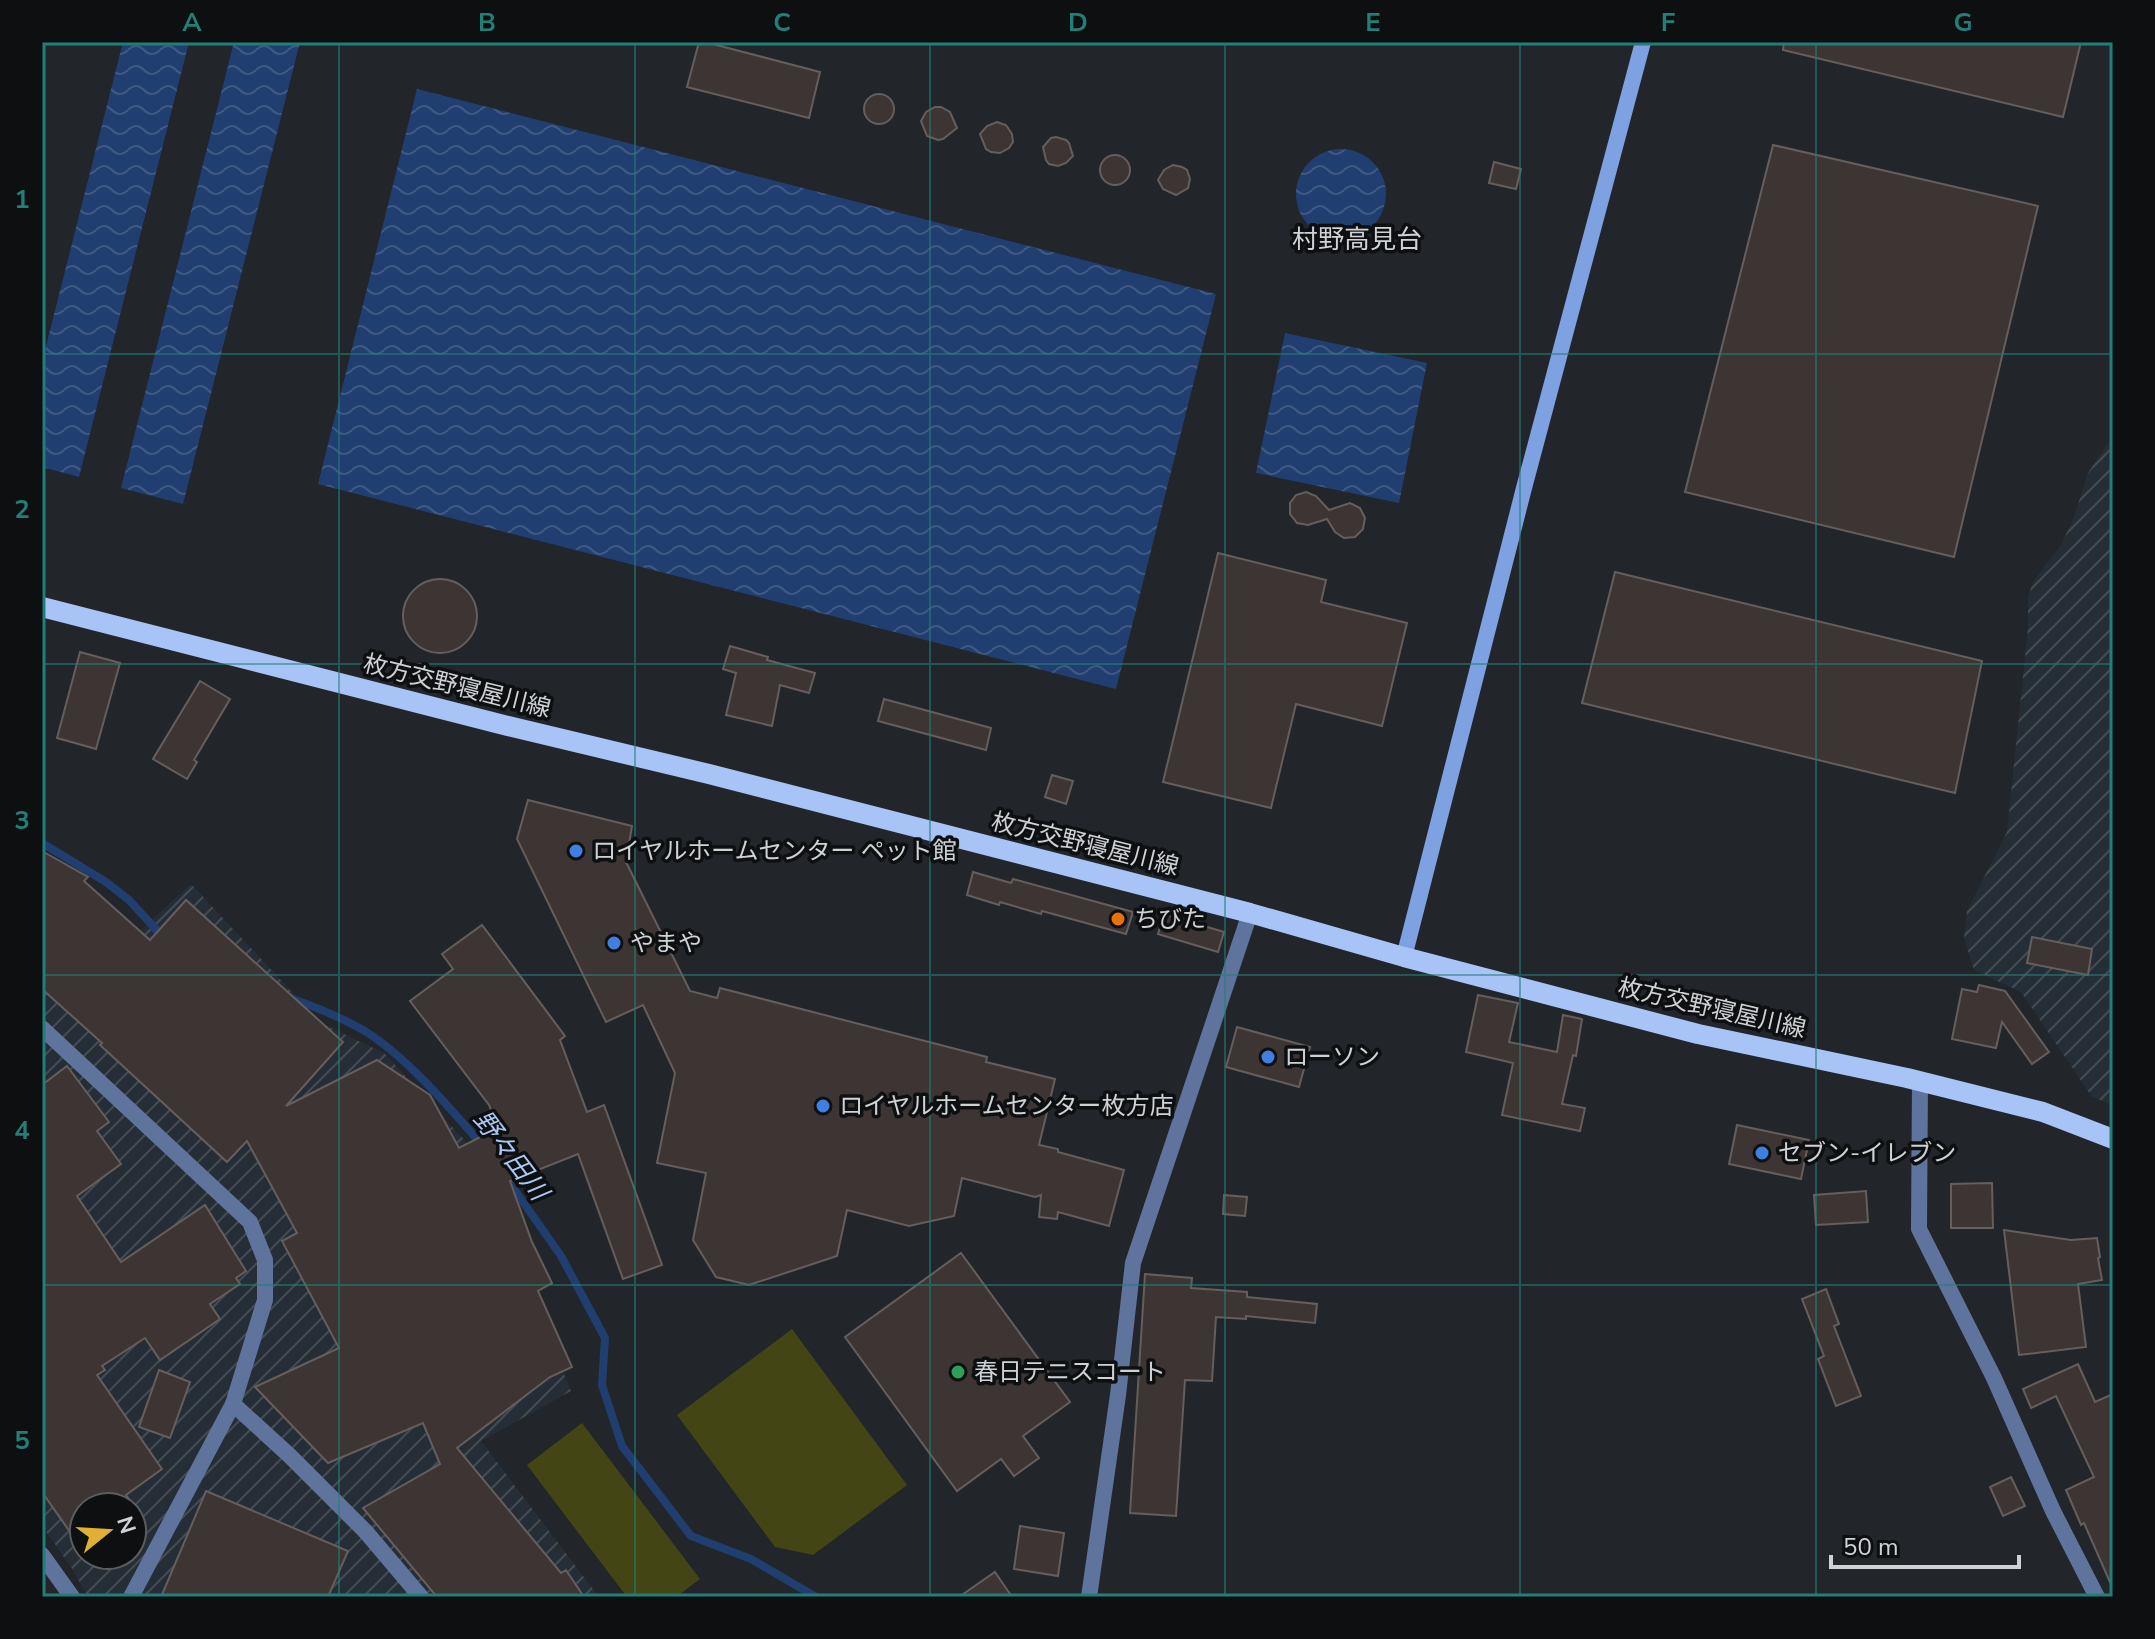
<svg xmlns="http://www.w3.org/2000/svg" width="2155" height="1639" font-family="'Nunito Sans','Noto Sans JP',sans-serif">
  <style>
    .industrial { fill: url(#industrial-furrows); fill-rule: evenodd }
    .green { fill: #434515 }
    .water { fill: url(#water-waves) }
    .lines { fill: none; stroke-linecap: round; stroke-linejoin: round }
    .stream { stroke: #203e6f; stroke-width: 8 }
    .building { fill: #3c3534; stroke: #655e5c; stroke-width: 2 }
    .street { stroke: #5e749c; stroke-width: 16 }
    .secondary { stroke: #7da1e1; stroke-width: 16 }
    .primary { stroke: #a8c4f6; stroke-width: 20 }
    .grid { fill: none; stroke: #227f78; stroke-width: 2; stroke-opacity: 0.55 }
    .shop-dot { fill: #3f7fe0; stroke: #0d0f11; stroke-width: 3 }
    .food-dot { fill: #e8710a; stroke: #0d0f11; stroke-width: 3 }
    .leisure-dot { fill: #2e9e5b; stroke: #0d0f11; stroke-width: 3 }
    .labels { text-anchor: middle; stroke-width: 7; stroke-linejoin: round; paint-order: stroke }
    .street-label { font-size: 24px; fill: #cfd2d5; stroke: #0d0f11 }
    .poi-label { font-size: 24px; fill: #cfd2d5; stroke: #0d0f11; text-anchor: start }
    .neighbourhood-label { font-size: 26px; fill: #cfd2d5; stroke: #0d0f11 }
    .water-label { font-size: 26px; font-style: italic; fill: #aac7f5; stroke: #0d0f11 }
    .neatline { fill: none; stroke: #227f78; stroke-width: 3 }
    .grid-label { font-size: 26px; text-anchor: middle; font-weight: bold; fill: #227f78 }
  </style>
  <defs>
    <pattern id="industrial-furrows" width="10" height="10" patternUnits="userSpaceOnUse" patternTransform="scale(2)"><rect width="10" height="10" fill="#252e37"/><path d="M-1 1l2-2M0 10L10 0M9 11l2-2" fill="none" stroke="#444b53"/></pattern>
    <pattern id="water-waves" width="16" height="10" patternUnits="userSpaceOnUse" patternTransform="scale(2)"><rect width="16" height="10" fill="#203e6f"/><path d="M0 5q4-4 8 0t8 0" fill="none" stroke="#3f5983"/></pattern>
  </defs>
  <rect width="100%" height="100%" fill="#22262a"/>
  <g class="industrial">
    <polygon points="2113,436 2113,1105 2092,1097 2021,992 1974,970 1964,938 1967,911 2007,832 2028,628 2028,597 2033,582 2061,545 2074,517 2088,473"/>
    <path d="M42,862L129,941L191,884L321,1023L384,1053L469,1145L571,1391L481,1441L599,1597H88L71,1567L42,1526ZM84,1507H132V1555H84Z"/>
  </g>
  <g class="green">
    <polygon points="792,1329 907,1485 813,1555 775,1547 677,1415"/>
    <polygon points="582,1423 700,1579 676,1597 627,1597 527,1465"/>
  </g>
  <g class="water">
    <polygon points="123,42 189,42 79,477 42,467 42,362"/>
    <polygon points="234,42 300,42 183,504 121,488"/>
    <polygon points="417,89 1216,294 1116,689 318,484"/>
    <circle cx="1341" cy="194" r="45"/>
    <polygon points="1285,333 1427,363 1399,503 1256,473"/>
  </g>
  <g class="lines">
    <g class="stream">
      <polyline points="42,843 106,882 129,900 163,937"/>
      <path d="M290,998C313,1006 342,1018 363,1030C405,1055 450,1108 482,1145"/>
      <polyline points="507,1179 561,1256 605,1338 602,1385 622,1446 691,1536 751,1559 816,1597"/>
    </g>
  </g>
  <g class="building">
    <polygon points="699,42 705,42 820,72 809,118 687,87"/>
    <polygon points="1784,42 2081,42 2063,117 1783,50"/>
    <circle cx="879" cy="109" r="15"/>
    <polygon points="935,107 941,107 950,112 957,128 943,139 938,140 927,136 921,121 926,112"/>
    <polygon points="997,122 1006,125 1012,134 1013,142 1009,148 1000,153 991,152 986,149 980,134 987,126"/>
    <polygon points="1056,137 1066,140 1069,143 1073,156 1066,163 1058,166 1049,164 1046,160 1043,147 1051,138"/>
    <polygon points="1773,145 2038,206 1954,557 1685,492"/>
    <circle cx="1115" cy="170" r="15"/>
    <polygon points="1494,162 1521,169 1516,189 1489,183"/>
    <polygon points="1173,165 1182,167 1187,170 1190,179 1188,188 1176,195 1163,189 1158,180 1164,170"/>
    <polygon points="1306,492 1316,496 1329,510 1350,503 1360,508 1365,518 1363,529 1355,537 1344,538 1335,532 1327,519 1308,525 1297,523 1290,514 1290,503 1296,495"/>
    <polygon points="1218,553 1326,580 1321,602 1407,623 1382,726 1296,704 1271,808 1163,782"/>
    <polygon points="1615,572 1982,661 1955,793 1582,703"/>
    <circle cx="440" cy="616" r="37"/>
    <polygon points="730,646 768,657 767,660 815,673 809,693 780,685 772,726 726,715 736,673 723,669"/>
    <polygon points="80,652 120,663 96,749 57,738"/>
    <polygon points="200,681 230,699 194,760 197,762 187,779 153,759"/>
    <polygon points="884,699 991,728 986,750 878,721"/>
    <polygon points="1052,775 1073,781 1066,804 1045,797"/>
    <polygon points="528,800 632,826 626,862 690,991 717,998 720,988 987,1057 986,1062 1055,1079 1039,1145 1058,1149 1058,1152 1124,1170 1109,1226 1058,1212 1057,1219 1039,1217 1041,1195 1035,1197 962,1178 954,1216 909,1226 847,1210 837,1256 749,1285 716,1277 693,1240 706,1173 657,1163 675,1073 643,1005 606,1022 517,839"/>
    <polygon points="42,851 88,877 84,881 150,940 186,900 343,1042 286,1106 377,1060 430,1095 459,1148 498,1128 489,1105 410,1001 453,969 442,954 482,925 565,1036 560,1040 587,1112 604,1105 662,1265 623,1279 578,1154 510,1181 532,1242 552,1283 538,1291 572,1367 550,1377 457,1448 561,1573 566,1570 584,1597 437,1597 363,1508 440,1464 423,1423 328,1463 255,1387 339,1348 282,1241 297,1233 247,1141 227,1162 100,1045 102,1043 42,989"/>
    <polygon points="973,872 1011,883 1013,879 1133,912 1126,934 1042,911 1041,914 1000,902 999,905 967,895"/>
    <polygon points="1164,914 1224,932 1218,952 1158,934"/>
    <polygon points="2032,937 2092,949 2088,975 2027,963"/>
    <polygon points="1979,985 2005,991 2049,1052 2032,1064 2002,1022 1996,1048 1952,1039 1962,989 1977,992"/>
    <polygon points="1478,995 1518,1003 1509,1042 1557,1052 1563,1015 1582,1019 1576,1056 1573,1055 1562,1104 1585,1108 1580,1131 1502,1115 1513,1063 1466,1052"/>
    <polygon points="1237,1027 1310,1047 1299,1087 1226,1067"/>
    <polygon points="67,1066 109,1122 97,1131 121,1164 77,1196 121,1262 205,1205 246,1271 236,1278 240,1284 210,1304 220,1319 160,1360 145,1338 102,1366 105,1370 97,1375 162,1469 126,1495 135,1507 84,1507 84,1552 42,1492 42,1085"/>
    <polygon points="1737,1125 1809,1140 1801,1179 1729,1164"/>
    <polygon points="1992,1183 1993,1228 1951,1228 1951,1184"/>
    <polygon points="1866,1191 1868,1222 1816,1225 1814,1195"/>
    <polygon points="1224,1195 1247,1197 1245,1216 1223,1214"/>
    <polygon points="2004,1230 2071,1240 2097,1238 2100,1257 2098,1258 2102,1280 2078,1284 2086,1347 2019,1355"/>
    <polygon points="961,1253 1070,1402 1023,1436 1039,1458 1014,1476 1001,1459 957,1491 845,1337"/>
    <polygon points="1145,1274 1192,1278 1191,1288 1247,1292 1247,1297 1317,1304 1315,1323 1246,1316 1246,1319 1216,1317 1212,1381 1185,1380 1176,1516 1130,1513"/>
    <polygon points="1826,1289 1839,1324 1834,1326 1861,1396 1836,1406 1818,1359 1824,1356 1802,1299"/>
    <polygon points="2078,1364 2095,1402 2113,1394 2113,1589 2084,1523 2081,1525 2066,1490 2094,1477 2056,1396 2031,1408 2023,1389"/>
    <polygon points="159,1370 190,1382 170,1438 139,1427"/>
    <polygon points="2011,1477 2025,1506 2003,1516 1990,1487"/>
    <polygon points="206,1491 348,1551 328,1597 161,1597"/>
    <polygon points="1020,1526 1064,1533 1058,1576 1014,1569"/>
    <polygon points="995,1572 1012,1597 959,1597"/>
  </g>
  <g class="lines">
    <g class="street">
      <polyline points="42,1028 250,1222 265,1260 265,1300 233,1404 131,1597"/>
      <polyline points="1920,1081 1919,1229 1994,1378 2053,1511 2097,1597"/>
      <polyline points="233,1404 290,1456 366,1532 421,1597"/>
      <polyline points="42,1555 72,1597"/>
      <polyline points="1089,1597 1118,1395 1133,1263 1250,913"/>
    </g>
    <polyline class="secondary" points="1404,957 1524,488 1643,42"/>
    <polyline class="primary" points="42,607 508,726 709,774 1250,913 1404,957 1698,1034 1907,1078 2043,1112 2113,1139"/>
  </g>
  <path class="grid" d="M339,42V1597M635,42V1597M930,42V1597M1225,42V1597M1520,42V1597M1816,42V1597M42,354H2113M42,664H2113M42,975H2113M42,1285H2113"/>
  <g class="shop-dot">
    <circle cx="576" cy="851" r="8"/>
    <circle cx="614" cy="943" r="8"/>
    <circle cx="1268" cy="1057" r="8"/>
    <circle cx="823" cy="1106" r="8"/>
    <circle cx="1762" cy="1153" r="8"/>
  </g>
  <circle class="food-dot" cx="1118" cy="919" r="8"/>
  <circle class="leisure-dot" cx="958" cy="1372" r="8"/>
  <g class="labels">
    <g class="street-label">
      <text transform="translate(457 686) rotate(14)" y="8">枚方交野寝屋川線</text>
      <text transform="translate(1085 844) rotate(14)" y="8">枚方交野寝屋川線</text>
      <text transform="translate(1712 1008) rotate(13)" y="8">枚方交野寝屋川線</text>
    </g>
    <g class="poi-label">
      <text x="592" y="859">ロイヤルホームセンター ペット館</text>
      <text x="1134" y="927">ちびた</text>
      <text x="630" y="951">やまや</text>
      <text x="1284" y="1065">ローソン</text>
      <text x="839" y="1114">ロイヤルホームセンター枚方店</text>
      <text x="1778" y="1161">セブン-イレブン</text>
      <text x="974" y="1380">春日テニスコート</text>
    </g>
    <g class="neighbourhood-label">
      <text x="1357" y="248">村野高見台</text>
    </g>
    <g class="water-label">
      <text transform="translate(511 1155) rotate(53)" y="9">野々田川</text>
    </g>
  </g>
  <rect width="2155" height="1639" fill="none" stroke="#0d0f11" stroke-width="88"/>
  <g transform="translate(108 1531) rotate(72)"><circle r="38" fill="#0d0f11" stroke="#5b5d5f" stroke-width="2"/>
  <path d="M0-6L14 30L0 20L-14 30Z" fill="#e0b034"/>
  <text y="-12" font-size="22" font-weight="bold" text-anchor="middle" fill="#cfd2d5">N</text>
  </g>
  <path d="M1831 1555v12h188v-12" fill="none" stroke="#cfd2d5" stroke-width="4"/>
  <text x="1843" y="1555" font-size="24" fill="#cfd2d5" stroke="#0d0f11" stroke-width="6" paint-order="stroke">50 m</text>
  <rect x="44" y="44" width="2067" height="1551" class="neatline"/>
  <g class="grid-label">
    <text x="192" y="31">A</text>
    <text x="487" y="31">B</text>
    <text x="782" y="31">C</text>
    <text x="1078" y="31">D</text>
    <text x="1373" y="31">E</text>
    <text x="1668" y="31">F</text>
    <text x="1963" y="31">G</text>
    <text x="22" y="208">1</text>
    <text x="22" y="518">2</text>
    <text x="22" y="829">3</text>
    <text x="22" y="1139">4</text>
    <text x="22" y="1449">5</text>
  </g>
</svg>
